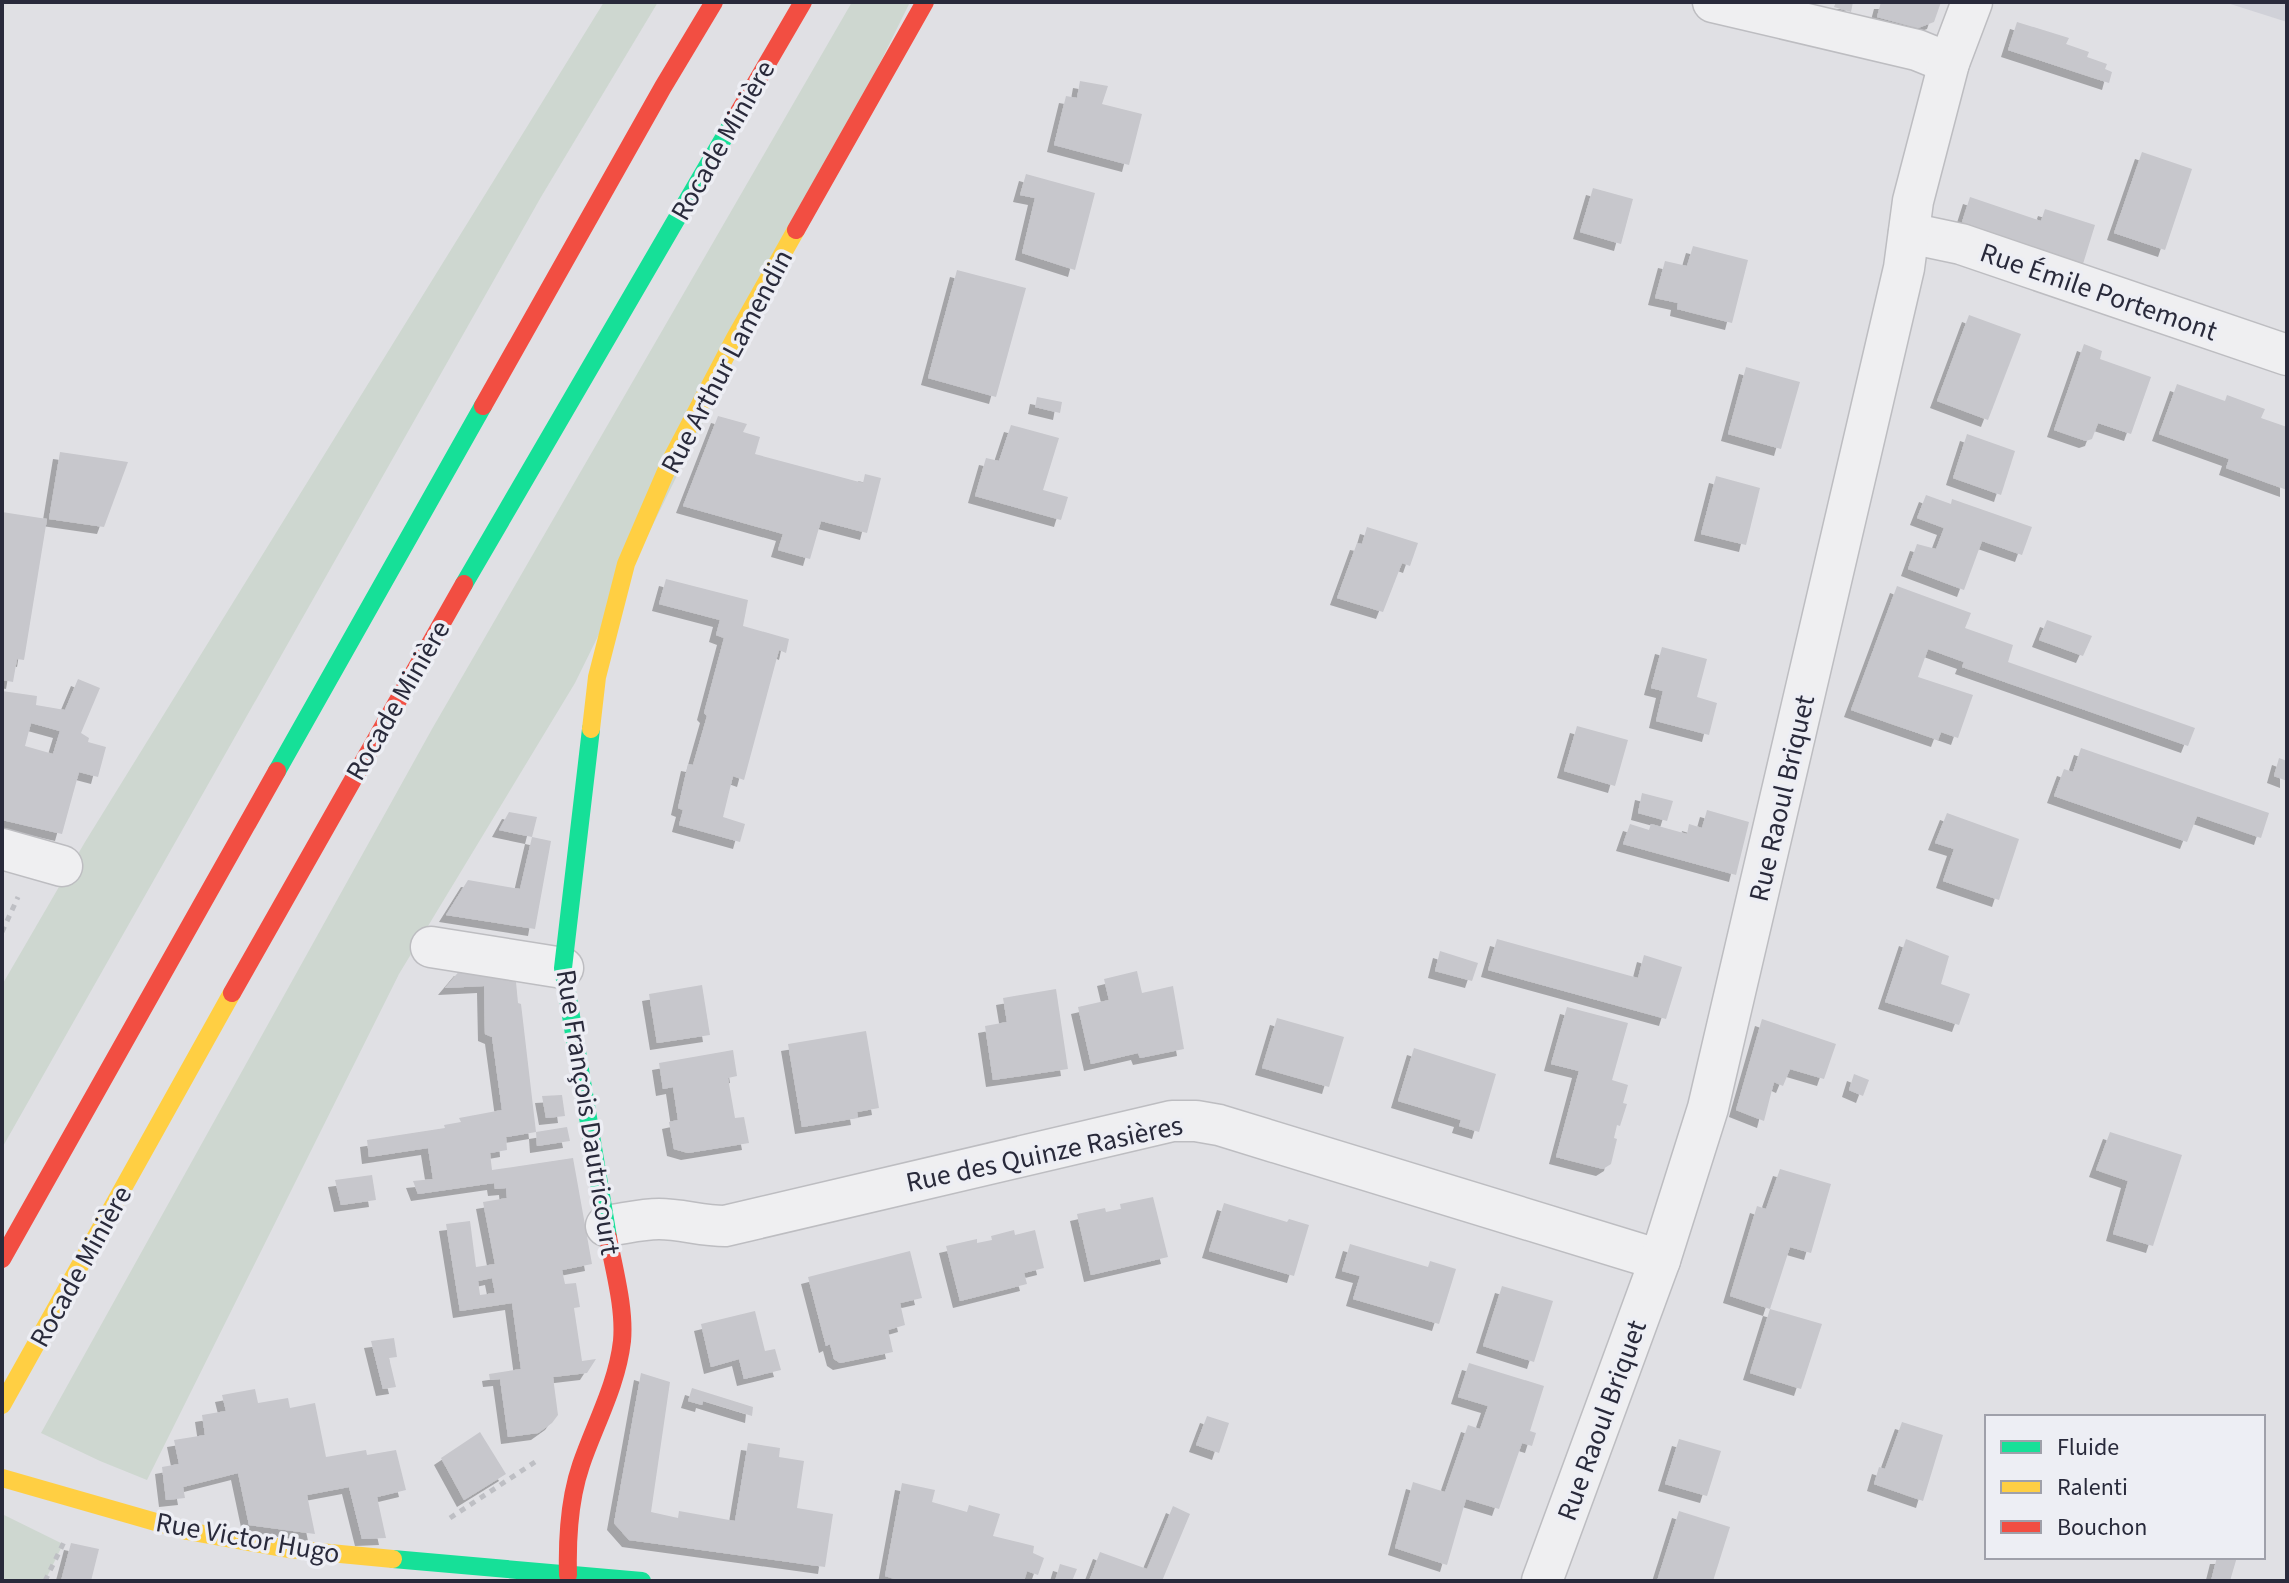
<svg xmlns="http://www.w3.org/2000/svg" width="2289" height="1583" font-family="'Source Sans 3',sans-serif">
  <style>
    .built { fill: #d0d1d8 }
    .green { fill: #ced7d0 }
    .building { fill: #c7c7cc; fill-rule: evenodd; filter: url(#shadow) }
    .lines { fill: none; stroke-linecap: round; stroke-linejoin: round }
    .street-casing { stroke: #bdbdc1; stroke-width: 43 }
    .path { stroke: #bebfc4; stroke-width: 5; stroke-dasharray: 6 6; stroke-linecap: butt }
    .street { stroke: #efeff1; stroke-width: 40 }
    .fast { stroke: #16e098; stroke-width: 18 }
    .slow { stroke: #ffcf43; stroke-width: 18 }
    .jam { stroke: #f24e42; stroke-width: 18 }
    .labels { text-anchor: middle; stroke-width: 7; stroke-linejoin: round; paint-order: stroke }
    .street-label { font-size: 28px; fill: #292a3b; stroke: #edeef4 }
  </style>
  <defs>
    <filter id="shadow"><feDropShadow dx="-7" dy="7" stdDeviation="0" flood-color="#0004"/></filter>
  </defs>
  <rect width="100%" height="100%" fill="#e0e0e4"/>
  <polygon class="built" points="2224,2 2287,2 2287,22"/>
  <g class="green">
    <polygon points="604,2 658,2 541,197 2,1148 2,985 85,842"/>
    <polygon points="852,2 910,2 575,683 399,974 147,1480 100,1461 41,1433 432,729"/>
    <polygon points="2,1514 63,1544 45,1581 2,1581"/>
  </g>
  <g class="building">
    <polygon points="1836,2 1853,2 1851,12 1834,7"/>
    <polygon points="1881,2 1941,2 1934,22 1918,28 1877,17"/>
    <polygon points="2017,22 2069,38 2066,44 2089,52 2087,57 2107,64 2105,69 2112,72 2109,83 2008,50"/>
    <polygon points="1080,81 1108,86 1102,104 1142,114 1129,165 1054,145 1066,96 1077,98"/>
    <polygon points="2142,152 2192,169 2165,250 2114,233"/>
    <polygon points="1026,174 1095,193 1075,270 1022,253 1035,198 1020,195"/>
    <polygon points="1593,188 1633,199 1621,244 1580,232"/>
    <polygon points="1970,197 2041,221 2045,209 2095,225 2083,264 1962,222"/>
    <polygon points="1693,246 1748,260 1732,323 1677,309 1678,303 1655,298 1665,261 1687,266"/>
    <polygon points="957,270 1026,288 996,397 928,378"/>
    <polygon points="1969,315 2021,334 1988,420 1937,401"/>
    <polygon points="2084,344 2102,351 2100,359 2151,377 2131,434 2098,423 2092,439 2086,441 2054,430"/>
    <polygon points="1746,367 1800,382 1781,449 1728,434"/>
    <polygon points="2177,384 2225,401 2227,395 2265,409 2261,418 2287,427 2287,490 2226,468 2229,459 2159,434"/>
    <polygon points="1037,397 1062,402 1060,413 1035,407"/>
    <polygon points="718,416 747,424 743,432 760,437 755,454 863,483 865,474 881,478 867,533 821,521 810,559 778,550 783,534 683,506"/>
    <polygon points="1011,425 1059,438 1043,490 1068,497 1061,520 975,496 986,458 999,461"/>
    <polygon points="1967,434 2015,451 2001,495 1953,478"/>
    <polygon points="60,452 128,462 104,527 49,519"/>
    <polygon points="1716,476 1760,488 1746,545 1701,534"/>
    <polygon points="1926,495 1951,504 1952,499 2032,527 2022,555 1982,541 1964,590 1908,569 1917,544 1936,549 1944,528 1917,518"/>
    <polygon points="2,512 47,519 24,660 17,659 13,682 2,680"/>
    <polygon points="1367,527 1418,543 1410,566 1402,563 1383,612 1337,598 1357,543 1362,544"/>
    <polygon points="666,579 748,600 743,626 789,639 786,653 779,650 744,780 733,776 723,817 745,824 740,842 679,825 683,810 678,808 688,764 693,765 707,716 704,713 724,638 716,635 720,620 659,604"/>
    <polygon points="1897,586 1971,613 1965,628 2013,645 2008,662 2195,728 2188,746 1962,667 1964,662 1928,649 1918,677 1973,695 1958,738 1941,732 1938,740 1851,710"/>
    <polygon points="2047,620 2092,636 2083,656 2039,640"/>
    <polygon points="1662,647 1707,659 1697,697 1717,703 1709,735 1656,721 1663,691 1651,688"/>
    <path d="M78,679L100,688L81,733L89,738L88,742L106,747L98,777L79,772L62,834L2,820V691L37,696L36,705L65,710ZM31,723L60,731L53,754L25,746Z"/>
    <polygon points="1577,726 1628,740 1615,786 1564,771"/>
    <polygon points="2081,748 2269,813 2261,838 2197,816 2187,842 2054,796 2064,769 2073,772"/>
    <polygon points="2279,758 2287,761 2287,781 2274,776"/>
    <polygon points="1642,793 1673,801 1667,821 1638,813"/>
    <polygon points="1707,810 1749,822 1736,875 1623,844 1630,824 1649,830 1651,824 1687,834 1689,824 1702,828"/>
    <polygon points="509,812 537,817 532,837 499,830"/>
    <polygon points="1947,813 2019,839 1999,900 1943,881 1954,849 1935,843"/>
    <polygon points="532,837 551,841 535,929 446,915 468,880 520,889"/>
    <polygon points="1497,939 1638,978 1644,955 1682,967 1666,1019 1488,970"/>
    <polygon points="1906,939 1949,956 1941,984 1970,994 1959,1025 1885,1002"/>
    <polygon points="1440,951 1478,963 1472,981 1435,971"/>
    <path d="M461,969L516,982L518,1003L521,1004L536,1132L567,1127L570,1141L537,1146L536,1132L506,1137L507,1150L490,1153L492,1170L573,1158L592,1264L562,1270L565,1284L576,1283L580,1307L574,1308L582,1361L596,1359L587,1373L553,1377L558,1415L552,1423L538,1433L508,1437L500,1379L490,1380L489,1374L521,1369L512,1303L460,1311L446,1224L470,1221L476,1267L495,1264L483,1202L507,1198L506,1188L495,1189L494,1183L418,1194L413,1181L433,1179L428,1148L369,1157L367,1140L445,1128L444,1125L461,1122L459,1118L502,1110L492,1037L485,1034L484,986L445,988ZM492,1278L495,1293L480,1295L478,1281Z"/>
    <polygon points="1137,971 1142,993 1173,986 1184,1049 1140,1058 1138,1053 1091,1064 1078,1007 1109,1000 1104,979"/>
    <polygon points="702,985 710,1035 657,1043 649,994"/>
    <polygon points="1056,989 1068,1069 993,1080 985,1026 1007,1022 1003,998"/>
    <polygon points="1567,1007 1628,1023 1612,1080 1628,1085 1623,1103 1627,1104 1620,1126 1617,1125 1614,1138 1617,1139 1611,1164 1603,1169 1556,1157 1579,1071 1551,1064"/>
    <polygon points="1277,1018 1344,1037 1329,1087 1262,1068"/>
    <polygon points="1762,1019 1836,1044 1824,1079 1790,1069 1783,1086 1774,1082 1764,1121 1736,1110"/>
    <polygon points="866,1031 879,1108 857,1112 858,1118 802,1127 788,1044"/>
    <polygon points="1414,1048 1496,1074 1479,1132 1459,1126 1461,1120 1398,1101"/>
    <polygon points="733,1050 737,1076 728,1078 735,1118 744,1117 749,1143 688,1153 674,1149 669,1122 678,1120 673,1087 663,1089 659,1063"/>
    <polygon points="1854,1074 1869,1080 1863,1096 1849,1090"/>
    <polygon points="562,1095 565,1116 546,1118 542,1096"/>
    <polygon points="2110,1132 2182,1155 2153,1246 2113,1234 2128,1181 2096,1170"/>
    <polygon points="1780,1169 1831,1184 1811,1253 1790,1247 1770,1309 1730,1296 1757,1206 1766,1209"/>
    <polygon points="372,1175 376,1200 341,1205 335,1180"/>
    <polygon points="1153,1197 1168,1257 1091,1275 1077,1214 1105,1208 1106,1212 1121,1209 1120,1204"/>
    <polygon points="1224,1203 1287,1222 1289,1219 1309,1225 1294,1276 1209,1251"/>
    <polygon points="1014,1230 1015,1235 1035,1230 1044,1268 1024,1273 1027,1284 960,1301 946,1246 977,1239 977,1243 992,1240 991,1236"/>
    <polygon points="1350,1244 1428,1267 1430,1261 1456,1269 1439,1324 1353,1299 1360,1276 1342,1271"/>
    <polygon points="910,1251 922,1298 900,1303 905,1325 888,1330 893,1352 840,1363 834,1359 830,1344 826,1346 808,1277"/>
    <polygon points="1502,1286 1553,1301 1534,1362 1483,1346"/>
    <polygon points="1770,1309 1822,1324 1801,1389 1750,1373"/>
    <polygon points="755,1311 765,1351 775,1349 781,1370 744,1379 739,1359 711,1367 701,1324"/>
    <polygon points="394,1338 397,1357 389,1358 396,1387 383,1389 371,1341"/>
    <polygon points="1469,1363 1544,1386 1530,1431 1536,1433 1532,1446 1522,1443 1499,1509 1466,1499 1447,1565 1395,1548 1413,1482 1445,1492 1468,1425 1480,1429 1488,1406 1458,1397"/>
    <polygon points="641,1373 670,1382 651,1512 678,1518 679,1511 735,1521 748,1443 780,1448 779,1457 804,1461 797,1508 833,1514 825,1567 629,1540 614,1523"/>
    <polygon points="692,1388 753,1407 752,1416 703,1401 702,1405 688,1401"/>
    <polygon points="255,1389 258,1403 288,1398 290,1408 315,1403 326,1457 366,1450 367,1455 396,1450 406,1490 377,1497 386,1538 362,1539 349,1487 307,1495 315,1534 249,1525 238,1473 183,1487 185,1498 166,1500 162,1467 179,1464 174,1440 205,1435 202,1415 226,1411 222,1395"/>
    <polygon points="1207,1416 1229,1423 1219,1453 1196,1445"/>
    <polygon points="1902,1422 1943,1435 1923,1501 1874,1484 1879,1467 1885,1469"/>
    <polygon points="480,1432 506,1474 464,1500 441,1458"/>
    <polygon points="1679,1439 1721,1451 1707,1496 1665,1484"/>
    <polygon points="902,1483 935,1490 932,1502 967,1512 969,1505 1000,1514 993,1536 1034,1546 1033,1553 1044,1558 1038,1575 1027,1571 1024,1581 901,1581 885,1576"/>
    <polygon points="1173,1506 1190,1514 1162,1581 1089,1581 1100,1552 1147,1569"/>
    <polygon points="1679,1511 1730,1527 1713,1581 1657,1581"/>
    <polygon points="71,1543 99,1549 91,1581 61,1581"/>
    <polygon points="2217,1557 2237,1557 2230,1581 2211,1581"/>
    <polygon points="1060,1564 1077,1569 1072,1581 1055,1581"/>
  </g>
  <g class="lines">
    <g class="street-casing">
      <g id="street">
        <polyline points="1713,2 1917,50 1949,63"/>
        <polyline points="1909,233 1961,244 2287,355"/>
        <polyline points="2,849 62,866"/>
        <polyline points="431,947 563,968"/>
        <path d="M606,1226C623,1224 641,1219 659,1219C681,1219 702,1226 725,1226L1172,1121H1196L1219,1125L1660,1260"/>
        <polyline points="1542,1581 1660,1260 1708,1108 1904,268 1913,201 1949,63 1972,2"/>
      </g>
    </g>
    <g class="path">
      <polyline points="2,932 18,897"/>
      <polyline points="450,1518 535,1462"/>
      <polyline points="45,1581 65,1540"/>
    </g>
    <use href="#street" class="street"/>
    <g class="fast">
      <polyline points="464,584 733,122"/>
      <polyline points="591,729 563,968 608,1237"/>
      <polyline points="277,771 483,406"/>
      <polyline points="393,1559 642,1581"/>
    </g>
    <g class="slow">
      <polyline points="591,729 597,677 626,564 670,462 735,338 796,230"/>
      <polyline points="2,1405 232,993"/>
      <polyline points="2,1478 187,1531 288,1549 393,1559"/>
    </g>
    <g class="jam">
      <polyline points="733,122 803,2"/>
      <polyline points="796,230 925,2"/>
      <polyline points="483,406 663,87 714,2"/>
      <polyline points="232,993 464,584"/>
      <polyline points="2,1259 277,771"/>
      <path d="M568,1575C567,1538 569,1500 581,1465C595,1424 617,1385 622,1341C625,1308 614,1270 608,1237"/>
    </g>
  </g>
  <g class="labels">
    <g class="street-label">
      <text transform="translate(722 140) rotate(-60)" y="10">Rocade Minière</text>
      <text transform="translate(2099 291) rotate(19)" y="10">Rue Émile Portemont</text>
      <text transform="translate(726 361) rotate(-62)" y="10">Rue Arthur Lamendin</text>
      <text transform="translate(397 700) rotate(-60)" y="10">Rocade Minière</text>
      <text transform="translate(1781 798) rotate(-77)" y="10">Rue Raoul Briquet</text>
      <text transform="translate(589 1112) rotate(81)" y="10">Rue François Dautricourt</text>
      <text transform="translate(1044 1153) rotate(-12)" y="10">Rue des Quinze Rasières</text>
      <text transform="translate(80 1266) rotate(-61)" y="10">Rocade Minière</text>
      <text transform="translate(1601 1420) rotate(-70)" y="10">Rue Raoul Briquet</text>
      <text transform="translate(248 1537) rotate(10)" y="10">Rue Victor Hugo</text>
    </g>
  </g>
  <rect width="2289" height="1583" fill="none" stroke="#292a3b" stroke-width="8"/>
  <rect x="1985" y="1415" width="280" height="144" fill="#edeef4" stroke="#9fa0aa" stroke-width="2"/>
  <rect x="2001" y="1441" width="40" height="12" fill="#16e098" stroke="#9fa0aa" stroke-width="2"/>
  <text x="2057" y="1455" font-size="24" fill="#292a3b">Fluide</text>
  <rect x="2001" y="1481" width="40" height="12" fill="#ffcf43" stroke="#9fa0aa" stroke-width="2"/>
  <text x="2057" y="1495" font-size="24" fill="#292a3b">Ralenti</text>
  <rect x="2001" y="1521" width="40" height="12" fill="#f24e42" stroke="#9fa0aa" stroke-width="2"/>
  <text x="2057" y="1535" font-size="24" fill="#292a3b">Bouchon</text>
</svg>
